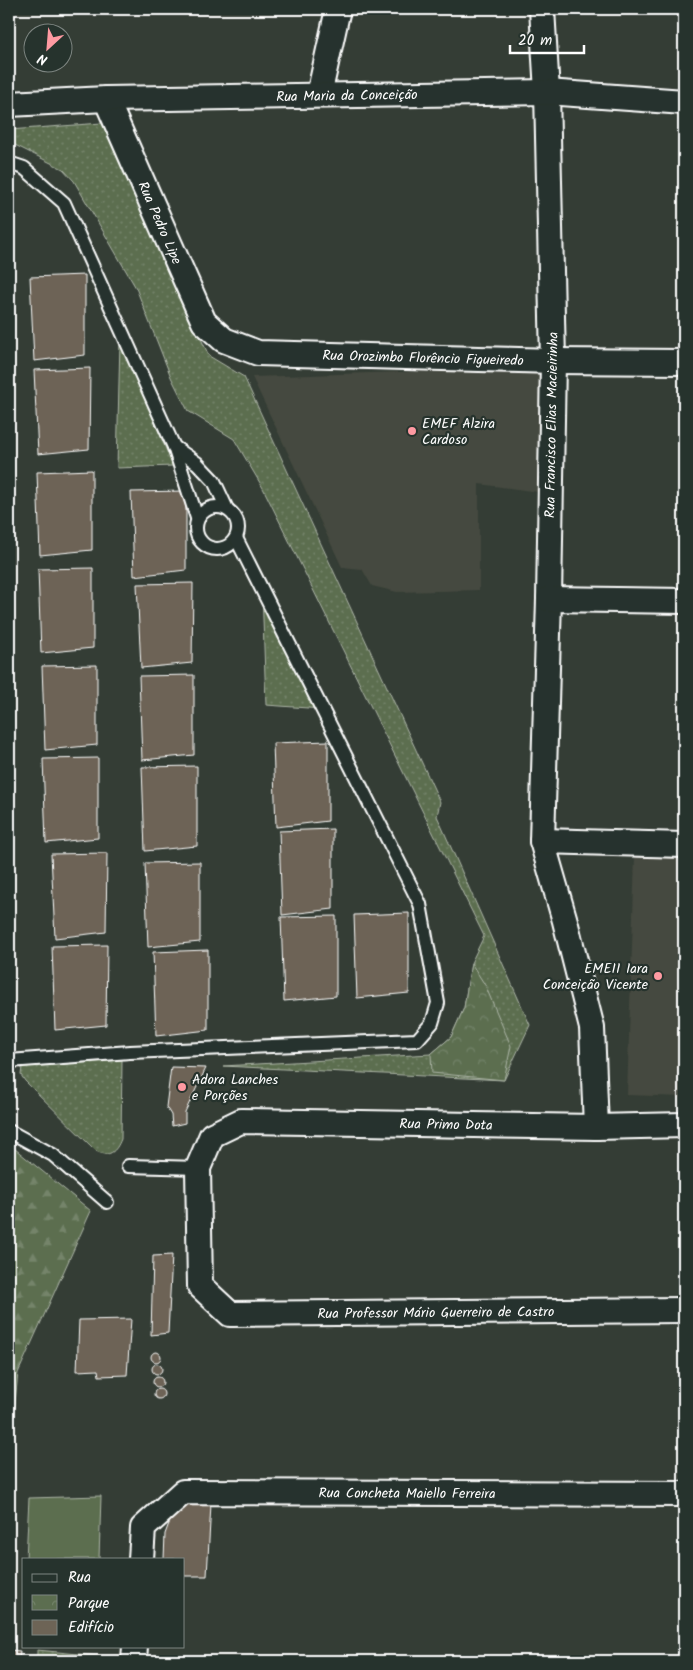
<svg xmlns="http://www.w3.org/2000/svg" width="693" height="1670" font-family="Kalam,sans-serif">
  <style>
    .built { fill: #45493f }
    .grass { fill: url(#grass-dots); stroke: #aeb6a8 }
    .forest { fill: url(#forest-firs); stroke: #aeb6a8 }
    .park { fill: url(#park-crowns); stroke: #aeb6a8 }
    .pitch { fill: #5c6e50; stroke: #aeb6a8 }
    .building { fill: #6d6456; stroke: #fff }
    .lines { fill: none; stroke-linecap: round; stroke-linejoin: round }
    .service-casing { stroke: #fff; stroke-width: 16 }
    .minor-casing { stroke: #fff; stroke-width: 28 }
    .service { stroke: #26332d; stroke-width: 12 }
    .minor { stroke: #26332d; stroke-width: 24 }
    .poi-dot { fill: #ff9aa2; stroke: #26332d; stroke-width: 2 }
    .labels { text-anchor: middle; stroke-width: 4.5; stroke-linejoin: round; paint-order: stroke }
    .street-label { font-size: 14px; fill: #fff; stroke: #26332d }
    .poi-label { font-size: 14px; fill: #fff; stroke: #26332d; text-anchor: start }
  </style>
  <defs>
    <pattern id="grass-dots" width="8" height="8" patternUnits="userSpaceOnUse" patternTransform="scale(1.25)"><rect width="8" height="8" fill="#5c6e50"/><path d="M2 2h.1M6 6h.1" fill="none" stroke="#74846a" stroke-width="1.8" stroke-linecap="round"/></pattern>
    <pattern id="forest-firs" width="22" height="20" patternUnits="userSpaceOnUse" patternTransform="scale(1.25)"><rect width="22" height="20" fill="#5c6e50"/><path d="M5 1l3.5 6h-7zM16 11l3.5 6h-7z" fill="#74846a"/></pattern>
    <pattern id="park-crowns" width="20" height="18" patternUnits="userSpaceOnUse" patternTransform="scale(1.25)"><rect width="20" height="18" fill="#5c6e50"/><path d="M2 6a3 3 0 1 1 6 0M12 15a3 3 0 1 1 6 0" fill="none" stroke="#74846a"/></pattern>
  </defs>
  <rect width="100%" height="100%" fill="#343d35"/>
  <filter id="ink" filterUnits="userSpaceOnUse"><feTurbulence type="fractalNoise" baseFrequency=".02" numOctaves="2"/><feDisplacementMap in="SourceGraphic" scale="10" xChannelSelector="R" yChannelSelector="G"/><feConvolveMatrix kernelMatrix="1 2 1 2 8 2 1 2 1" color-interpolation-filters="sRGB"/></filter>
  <g filter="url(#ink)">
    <g class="built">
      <polygon points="548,367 546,493 479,484 479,590 397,592 372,586 362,569 342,567 252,377"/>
      <polygon points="635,856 684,858 684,1097 627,1095"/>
    </g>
    <g class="grass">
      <polygon points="102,123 209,356 244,377 440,802 437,816 530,1025 504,1080 223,1066 431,1054 451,1037 464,1008 471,963 484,936 263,488 234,439 188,411 171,377 136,288 74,181 63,169 9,142 9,130"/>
      <polygon points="120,339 173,466 117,468"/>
      <polygon points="262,590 322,709 266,705"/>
      <path d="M122,1060L121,1139C116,1152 109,1158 96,1151L25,1081L21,1075L22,1067Z"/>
      <polygon points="37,1650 119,1658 119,1661 37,1661"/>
    </g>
    <polygon class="forest" points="9,1144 91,1211 18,1373 9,1462"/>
    <polygon class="park" points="471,963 485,985 511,1046 504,1080 432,1073 431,1054 451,1037 464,1008"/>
    <polygon class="pitch" points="101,1496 99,1559 26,1559 29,1498"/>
    <g class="building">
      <polygon points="85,275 85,355 34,361 30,277"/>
      <polygon points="90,368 89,449 38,454 34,370"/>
      <polygon points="92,470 92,550 40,555 37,472"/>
      <polygon points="186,491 186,570 134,576 131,492"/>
      <polygon points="93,568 93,648 41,653 38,569"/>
      <polygon points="193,583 192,663 141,668 137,584"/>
      <polygon points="97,665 97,745 45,750 42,666"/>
      <polygon points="194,675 194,755 142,760 139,676"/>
      <polygon points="328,741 328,821 276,827 273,743"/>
      <polygon points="98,758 98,838 46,843 43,759"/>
      <polygon points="197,766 197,846 145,851 142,767"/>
      <polygon points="333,829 333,909 282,915 279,831"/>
      <polygon points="107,853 106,932 55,938 51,854"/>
      <polygon points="200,862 200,942 148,947 145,863"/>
      <polygon points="409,913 409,993 357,998 354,915"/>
      <polygon points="336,916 336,996 284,1001 281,917"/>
      <polygon points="107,945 106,1025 55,1030 52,946"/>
      <polygon points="208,950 208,1030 156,1036 153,952"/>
      <polygon points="171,1067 206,1068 185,1112 185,1123 172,1126 171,1115 166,1107"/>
      <polygon points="172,1255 168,1333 151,1335 153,1256"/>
      <polygon points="131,1319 127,1375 99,1376 98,1370 77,1371 79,1320"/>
      <circle cx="156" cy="1357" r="5"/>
      <circle cx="157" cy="1369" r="5"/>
      <circle cx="158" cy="1382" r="5"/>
      <circle cx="159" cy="1394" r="5"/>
      <polygon points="211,1504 207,1576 184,1576 184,1559 164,1559 165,1534 168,1526 172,1517 182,1505"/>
      <polygon points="9,1650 20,1651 19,1661 9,1661"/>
    </g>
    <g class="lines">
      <g class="service-casing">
        <g id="service">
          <polyline points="9,163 24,168 64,203 174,447 197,518"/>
          <polyline points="174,447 197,463 214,481 227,509"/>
          <circle cx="217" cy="528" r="21"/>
          <polyline points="9,1061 130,1052 417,1040 432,1023 438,1003 420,904 236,538"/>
          <polyline points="9,1131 53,1155 107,1202"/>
          <polyline points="128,1166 198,1168"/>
        </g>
      </g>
      <g class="minor-casing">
        <g id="minor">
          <polyline points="542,9 547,92 553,361 549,599 542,841 565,921 592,1028 596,1127"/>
          <polyline points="319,95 338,9"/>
          <path id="s1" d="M106,99L204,322L224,340L258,353L553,361L684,362"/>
          <path id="s2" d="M9,104L106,99L547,92L684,102"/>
          <polyline points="549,599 684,601"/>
          <polyline points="542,841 684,845"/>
          <path id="s3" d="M684,1125L596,1127L241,1121L212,1135L198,1168L200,1286L230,1314L684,1310"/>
          <path id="s4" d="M141,1559L143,1528L183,1492L684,1494"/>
          <polyline points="134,1661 135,1646"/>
        </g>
      </g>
      <use href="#service" class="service"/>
      <use href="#minor" class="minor"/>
    </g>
  </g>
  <g class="poi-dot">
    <circle cx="412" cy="431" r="5"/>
    <circle cx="658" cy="976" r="5"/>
    <circle cx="182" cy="1087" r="5"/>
  </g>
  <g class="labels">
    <g class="street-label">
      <text dy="5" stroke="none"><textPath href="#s2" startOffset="338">Rua Maria da Conceição</textPath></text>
      <text dy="5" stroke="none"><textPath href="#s1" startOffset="135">Rua Pedro Lipe</textPath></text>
      <text dy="5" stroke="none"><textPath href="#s1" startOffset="472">Rua Orozimbo Florêncio Figueiredo</textPath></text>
      <text transform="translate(551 425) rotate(-89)" y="5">Rua Francisco Elias Macieirinha</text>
      <text transform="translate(446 1124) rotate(1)" y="5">Rua Primo Dota</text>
      <text dy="5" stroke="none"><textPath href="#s3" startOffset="876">Rua Professor Mário Guerreiro de Castro</textPath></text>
      <text dy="5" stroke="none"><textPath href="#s4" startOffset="309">Rua Concheta Maiello Ferreira</textPath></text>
    </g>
    <g class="poi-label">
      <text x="422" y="428">EMEF Alzira<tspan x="422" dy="16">Cardoso</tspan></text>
      <text x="648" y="973" text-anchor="end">EMEII Iara<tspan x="648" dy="16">Conceição Vicente</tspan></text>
      <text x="192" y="1084">Adora Lanches<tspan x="192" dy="16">e Porções</tspan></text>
    </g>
  </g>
  <rect width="693" height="1670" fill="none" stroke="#26332d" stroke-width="30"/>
  <rect x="15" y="15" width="663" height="1640" fill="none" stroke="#fff" stroke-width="2" filter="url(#ink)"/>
  <rect x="22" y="1558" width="162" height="90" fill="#26332d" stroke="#7d8581"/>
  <rect x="32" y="1574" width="25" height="8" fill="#26332d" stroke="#7d8581"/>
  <text x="68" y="1582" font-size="15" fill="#ffffff">Rua</text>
  <rect x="32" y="1595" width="25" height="15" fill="url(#park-crowns)" stroke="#7d8581"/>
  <text x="68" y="1608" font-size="15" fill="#ffffff">Parque</text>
  <rect x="32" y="1620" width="25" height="15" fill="#6d6456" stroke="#7d8581"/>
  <text x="68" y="1632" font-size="15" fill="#ffffff">Edifício</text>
  <g transform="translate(48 48) rotate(206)"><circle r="24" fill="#26332d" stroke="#7d8581"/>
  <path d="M0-4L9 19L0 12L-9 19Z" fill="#ff9aa2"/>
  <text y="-8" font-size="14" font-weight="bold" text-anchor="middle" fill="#ffffff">N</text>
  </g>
  <path d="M510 45v8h74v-8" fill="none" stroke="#ffffff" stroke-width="2.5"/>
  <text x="518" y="45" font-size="15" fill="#ffffff" stroke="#26332d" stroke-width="4" paint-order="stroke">20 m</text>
</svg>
